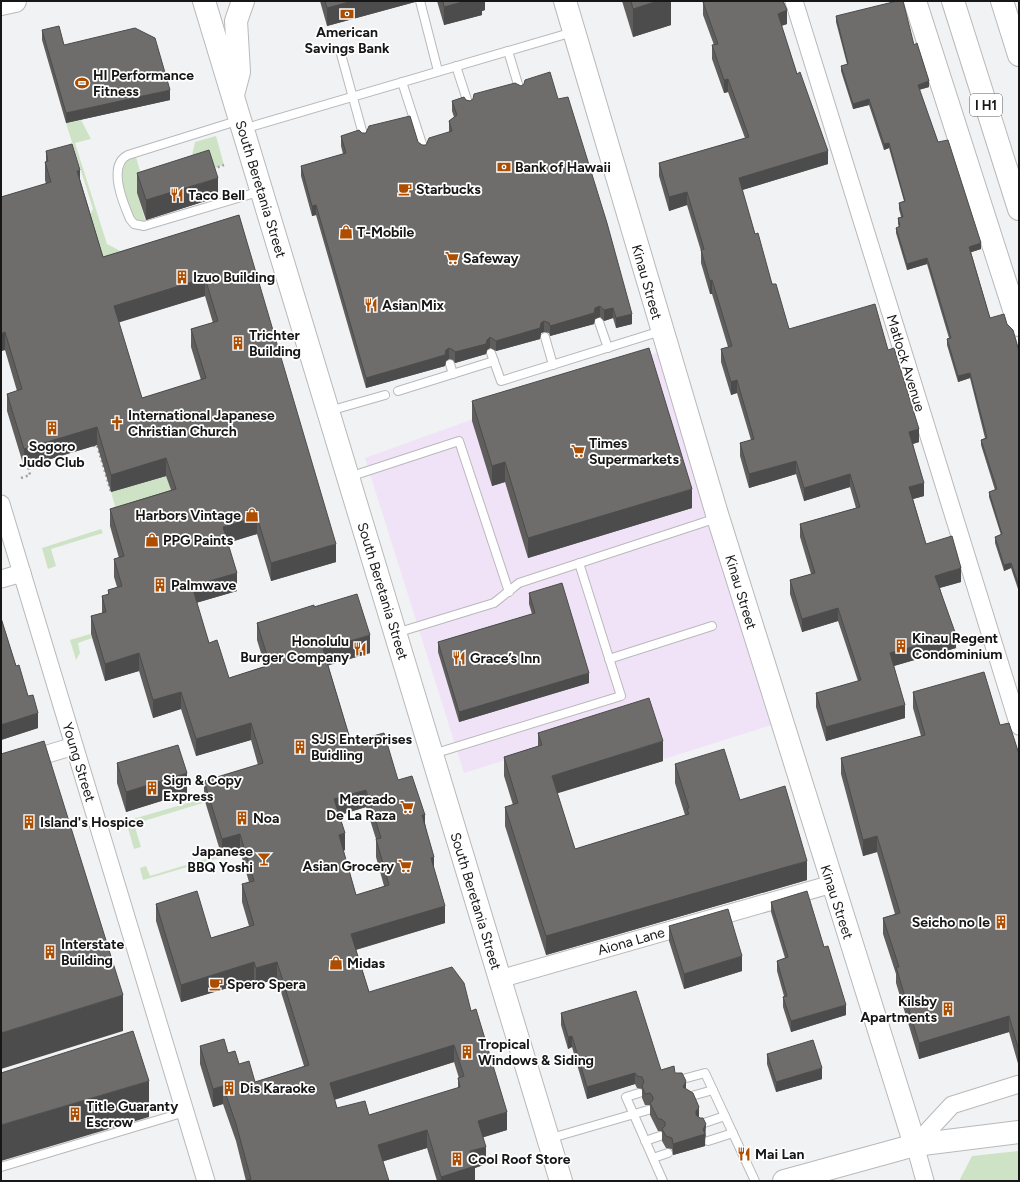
<svg xmlns="http://www.w3.org/2000/svg" width="1020" height="1182" font-family="Figtree,sans-serif">
  <style>
    .commercial { fill: #f0e3f7 }
    .green { fill: #cee3c5 }
    .lines { fill: none; stroke-linecap: round; stroke-linejoin: round }
    .lane-casing { stroke: #b8b9ba; stroke-width: 10 }
    .street-casing { stroke: #b8b9ba; stroke-width: 19 }
    .secondary-casing { stroke: #b8b9ba; stroke-width: 24 }
    .primary-casing { stroke: #b8b9ba; stroke-width: 24 }
    .highway-casing { stroke: #b8b9ba; stroke-width: 24 }
    .path { stroke: #a0a0a2; stroke-width: 2.5; stroke-dasharray: 2 3; stroke-linecap: butt }
    .lane { stroke: #fff; stroke-width: 8 }
    .street { stroke: #fff; stroke-width: 17 }
    .secondary { stroke: #fff; stroke-width: 22 }
    .primary { stroke: #fff; stroke-width: 22 }
    .highway { stroke: #fff; stroke-width: 22 }
    .wall { fill: #5f5e5d; fill-rule: evenodd }
    .shaded-wall { fill: #4d4c4c }
    .building { fill: #6e6d6c; stroke: #4d4c4c; fill-rule: evenodd }
    .labels { text-anchor: middle; stroke-width: 3.5; stroke-linejoin: round; paint-order: stroke }
    .shield { fill: #fff; stroke: #5d5d5d; stroke-width: 1 }
    .shield-label { font-size: 13px; font-weight: bold; fill: #171718 }
    .poi-label { font-size: 14px; font-weight: bold; fill: #171718; stroke: #fff; text-anchor: start }
    .street-label { font-size: 14px; fill: #171718; stroke: #fff }
  </style>
  <rect width="100%" height="100%" fill="#f1f2f4"/>
  <polygon class="commercial" points="667,349 781,722 664,759 649,715 464,773 365,458"/>
  <g class="green">
    <polygon points="81,120 91,139 75,143 107,244 128,255 106,273 89,216 93,209 66,123"/>
    <polygon points="216,136 224,165 187,177 195,142"/>
    <polygon points="135,153 145,190 137,193 147,226 134,224 116,175 123,159"/>
    <polygon points="166,475 176,506 120,524 111,492"/>
    <polygon points="101,529 103,533 51,549 56,566 48,569 42,548"/>
    <polygon points="90,634 92,638 78,643 80,653 76,660 70,640"/>
    <polygon points="205,798 206,802 134,824 141,847 134,849 126,821"/>
    <polygon points="222,854 222,857 143,880 140,868 146,866 150,876"/>
    <polygon points="1019,1151 1019,1181 959,1181 972,1156"/>
  </g>
  <g class="lines">
    <g class="lane-casing">
      <g id="lane">
        <polyline points="420,1 438,71"/>
        <polyline points="508,51 520,91"/>
        <polyline points="341,54 364,138"/>
        <polyline points="456,66 469,106"/>
        <polyline points="402,82 424,150"/>
        <path d="M240,120L128,155C107,165 123,203 130,219L134,224L144,226L261,191"/>
        <polyline points="243,129 573,32"/>
        <polyline points="599,322 608,348"/>
        <polyline points="545,337 553,365"/>
        <polyline points="491,353 501,381 661,331"/>
        <polyline points="450,364 453,374"/>
        <polyline points="398,391 494,361"/>
        <polyline points="329,411 385,395"/>
        <polyline points="349,477 459,441 509,592"/>
        <polyline points="396,633 494,603 519,583 717,518"/>
        <polyline points="609,659 712,626"/>
        <polyline points="433,754 621,696 579,563"/>
        <polyline points="679,1080 705,1073 755,1181"/>
        <polyline points="639,1093 626,1097 663,1181"/>
        <polyline points="688,1097 713,1090"/>
        <polyline points="701,1124 725,1116"/>
        <polyline points="548,1139 648,1110"/>
        <polyline points="645,1141 660,1136"/>
        <polyline points="708,1141 733,1133"/>
        <polyline points="653,1158 668,1153"/>
        <polyline points="1,1167 185,1112"/>
      </g>
    </g>
    <g class="street-casing">
      <g id="street">
        <polyline points="794,1 1019,726"/>
        <polyline points="1,504 206,1181"/>
        <polyline points="1,579 22,573"/>
        <polyline points="1,768 74,746"/>
        <polyline points="500,979 832,884"/>
        <polyline points="925,1181 915,1145 952,1105 1019,1084"/>
      </g>
    </g>
    <g class="secondary-casing">
      <g id="secondary">
        <polyline points="565,1 717,514 915,1145"/>
        <polyline points="1,4 15,1"/>
        <polyline points="233,95 239,72 236,21 243,1"/>
        <polyline points="784,1181 915,1145 1019,1132"/>
      </g>
    </g>
    <g class="primary-casing">
      <polyline id="primary" points="204,1 561,1181"/>
    </g>
    <g class="highway-casing">
      <g id="highway">
        <polyline points="915,1 1019,325"/>
        <polyline points="953,1 1019,209"/>
        <polyline points="1002,1 1019,55"/>
      </g>
    </g>
    <g class="path">
      <polyline points="213,169 224,165"/>
      <polyline points="93,446 97,445 111,492"/>
      <polyline points="21,478 30,475 28,466 43,461"/>
    </g>
    <use href="#lane" class="lane"/>
    <use href="#street" class="street"/>
    <use href="#secondary" class="secondary"/>
    <use href="#primary" class="primary"/>
    <use href="#highway" class="highway"/>
  </g>
  <g class="wall">
    <polygon points="320,1 415,1 415,2 327,26"/>
    <polygon points="437,1 485,1 485,10 482,11 482,15 444,25"/>
    <polygon points="622,1 671,1 671,25 633,37"/>
    <polygon points="704,1 783,1 787,24 781,26 797,74 828,164 742,190 755,234 772,284 789,329 888,350 919,442 913,444 924,496 913,499 926,544 961,582 940,588 956,648 894,666 905,718 826,741 816,707 816,693 858,681 838,621 802,632 790,594 790,580 811,574 800,537 800,524 856,508 850,487 804,501 796,474 749,488 740,456 740,443 751,440 737,393 731,395 721,362 721,349 728,347 712,294 710,294 701,263 701,251 687,205 669,211 659,176 659,163 745,138 728,92 724,93 712,59 712,45 714,45 703,15 703,2 704,2"/>
    <polygon points="836,16 914,45 929,87 919,90 938,142 981,249 971,252 990,318 1007,324 1019,351 1019,592 1011,568 1004,571 995,543 995,537 1001,535 989,497 989,492 995,490 981,445 981,440 985,438 970,378 958,382 947,345 947,339 949,338 927,264 907,270 896,233 896,228 899,227 898,224 898,218 901,217 899,209 899,203 904,201 889,148 884,150 869,105 853,109 841,71 841,66 847,64 836,22"/>
    <polygon points="42,30 64,45 170,100 66,123 42,40"/>
    <polygon points="521,86 558,99 632,324 616,328 613,318 604,321 600,317 595,319 594,324 550,336 549,333 544,332 541,333 540,339 496,351 490,348 487,350 486,354 455,363 453,360 449,359 446,361 445,366 366,388 316,215 312,216 301,176 301,166 343,154 341,146 341,136 362,133 418,142 422,145 426,145 449,132 449,121 454,117 452,111 452,101 466,100 470,101"/>
    <path d="M46,151L80,179L103,257L239,215L336,562L271,581L257,534L228,543L237,591L196,603L209,643L229,678L265,666L257,640V623L314,607L370,653L328,665L351,742L398,780L425,823L445,923L356,950L369,992L471,1011L507,1130L483,1137L486,1164L475,1168V1181H437L427,1148L383,1161L246,1181L236,1141L223,1104L213,1107L200,1064V1046L228,1053L255,1082L304,1066L277,979L256,985L254,980L181,1002L156,921V904L211,938L249,926L242,902V884L249,882L240,851L222,857L204,798V781L258,765L251,740L196,756L181,709L153,718L139,671L105,681L91,634V616L102,613V596L108,595V590L117,587L114,577V559L119,558L110,526V509L171,490L166,476L111,492L97,445L24,467L7,411V394L17,391L5,350L1,351V197L46,184L45,180V162H46ZM205,296L213,323L191,329V347L201,380L142,398L118,322ZM366,807L376,839V857L384,886L356,895L343,851L345,850L339,815ZM454,1062L459,1078H458V1088L369,1115L337,1108L334,1100Z"/>
    <polygon points="137,173 218,197 146,220 137,193"/>
    <polygon points="472,401 692,508 528,558 505,482 492,486 472,421"/>
    <polygon points="529,593 589,683 459,722 438,652 438,642 532,614 529,604"/>
    <polygon points="1,618 16,666 38,728 1,740"/>
    <polygon points="913,692 1000,725 1019,754 1019,1067 1009,1032 919,1059 896,983 896,974 883,934 883,918 895,914 877,852 863,856 841,774 841,758 921,736 913,708"/>
    <polygon points="538,733 663,761 557,793 575,849 685,815 675,783 675,764 740,800 807,880 546,955 505,826 505,807 513,805 504,776 504,757 538,746"/>
    <polygon points="117,763 187,793 126,812 117,783"/>
    <polygon points="771,902 824,947 846,1015 791,1032 783,1007 783,997 784,996 777,971 777,961 785,958 771,912"/>
    <polygon points="669,926 742,971 684,989 669,941"/>
    <polygon points="561,1013 661,1070 675,1073 686,1089 699,1117 706,1136 705,1137 705,1146 673,1155 672,1149 666,1148 662,1141 662,1132 661,1131 658,1131 650,1115 650,1105 645,1105 642,1098 642,1089 637,1088 635,1084 587,1099 572,1047 568,1049 561,1025"/>
    <polygon points="767,1054 822,1079 776,1092 767,1064"/>
  </g>
  <g class="shaded-wall">
    <polygon points="353,1 415,1 415,2 327,26 327,8"/>
    <polygon points="466,1 485,1 485,10 482,11 482,15 444,25 444,7"/>
    <polygon points="658,1 671,1 671,25 633,37 633,9"/>
    <polygon points="787,10 787,24 778,27 778,14"/>
    <polygon points="728,79 728,92 724,93 724,80"/>
    <polygon points="929,81 929,87 918,90 918,85"/>
    <polygon points="170,90 170,100 66,123 66,113"/>
    <polygon points="869,99 869,105 853,109 853,104"/>
    <polygon points="889,143 889,148 884,150 884,144"/>
    <polygon points="828,151 828,164 739,191 739,178"/>
    <polygon points="80,170 80,188 77,171"/>
    <polygon points="218,178 218,197 146,220 146,200"/>
    <polygon points="687,192 687,205 669,211 669,197"/>
    <polygon points="316,205 316,215 312,216 312,206"/>
    <polygon points="981,243 981,249 969,253 969,247"/>
    <polygon points="927,258 927,264 907,270 907,264"/>
    <polygon points="205,278 205,296 114,324 114,306"/>
    <polygon points="712,280 712,294 710,294 710,281"/>
    <polygon points="600,306 600,317 595,319 594,324 550,336 550,326"/>
    <polygon points="613,308 613,318 604,321 604,310"/>
    <polygon points="632,314 632,324 616,328 616,318"/>
    <polygon points="544,321 544,332 541,333 540,339 496,351 496,341 541,323"/>
    <polygon points="5,332 5,350 1,351 1,334"/>
    <polygon points="490,337 490,348 487,350 486,354 455,363 455,352 487,340"/>
    <polygon points="449,348 449,359 446,361 445,366 366,388 366,378 446,350"/>
    <polygon points="970,373 970,378 958,382 958,376"/>
    <polygon points="737,380 737,393 731,395 731,382"/>
    <polygon points="97,427 97,445 24,467 24,449"/>
    <polygon points="919,429 919,442 909,445 909,432"/>
    <polygon points="166,458 166,476 111,492 111,475"/>
    <polygon points="796,461 796,474 749,488 749,474"/>
    <polygon points="505,462 505,482 492,486 492,466"/>
    <polygon points="850,474 850,487 804,501 804,488"/>
    <polygon points="924,483 924,496 909,500 909,487"/>
    <polygon points="692,489 692,508 528,558 528,538"/>
    <polygon points="257,517 257,534 223,544 223,527"/>
    <polygon points="336,544 336,562 271,581 271,563"/>
    <polygon points="1011,563 1011,568 1004,571 1004,565"/>
    <polygon points="961,568 961,582 935,589 935,576"/>
    <polygon points="237,573 237,591 192,604 192,586"/>
    <polygon points="838,608 838,621 802,632 802,619"/>
    <polygon points="370,635 370,653 323,667 323,649"/>
    <polygon points="956,635 956,648 890,667 890,653"/>
    <polygon points="139,653 139,671 105,681 105,664"/>
    <polygon points="589,673 589,683 459,722 459,712"/>
    <polygon points="181,692 181,709 153,718 153,700"/>
    <polygon points="905,705 905,718 826,741 826,727"/>
    <polygon points="38,713 38,728 1,740 1,725"/>
    <polygon points="251,723 251,740 196,756 196,739"/>
    <polygon points="663,741 663,761 552,795 552,776"/>
    <polygon points="187,773 187,793 126,812 126,792"/>
    <polygon points="366,790 366,807 334,817 334,799"/>
    <polygon points="422,815 425,815 425,832"/>
    <polygon points="345,833 345,850 339,852 339,835"/>
    <polygon points="240,834 240,851 222,857 222,839"/>
    <polygon points="877,836 877,852 863,856 863,840"/>
    <polygon points="434,857 434,875 431,858"/>
    <polygon points="807,861 807,880 546,955 546,936"/>
    <polygon points="445,906 445,923 351,951 351,934"/>
    <polygon points="742,956 742,971 684,989 684,974"/>
    <polygon points="254,962 254,980 181,1002 181,985"/>
    <polygon points="277,962 277,979 256,985 256,968"/>
    <polygon points="123,995 123,1031 1,1069 1,1033"/>
    <polygon points="846,1005 846,1015 791,1032 791,1021"/>
    <polygon points="1009,1016 1009,1032 919,1059 919,1043"/>
    <polygon points="572,1036 572,1047 568,1049 568,1037"/>
    <polygon points="454,1045 454,1062 330,1101 330,1083"/>
    <polygon points="822,1068 822,1079 776,1092 776,1082"/>
    <polygon points="635,1073 635,1084 587,1099 587,1087"/>
    <polygon points="149,1081 149,1117 1,1161 1,1125"/>
    <polygon points="686,1081 686,1092 683,1087"/>
    <polygon points="223,1086 223,1104 213,1107 213,1089"/>
    <polygon points="699,1107 699,1119 696,1123 696,1111"/>
    <polygon points="507,1112 507,1130 478,1139 478,1121"/>
    <polygon points="706,1124 705,1146 673,1155 673,1144 703,1129"/>
    <polygon points="427,1130 427,1148 378,1163 378,1145"/>
    <polygon points="486,1147 486,1164 475,1168 475,1181 441,1181 441,1177 470,1151"/>
  </g>
  <g class="building">
    <polygon points="325,1 353,1 327,8"/>
    <polygon points="443,1 466,1 444,7"/>
    <polygon points="631,1 658,1 633,9"/>
    <polygon points="706,1 783,1 787,10 778,14 797,74 800,72 828,151 739,178 755,234 758,233 772,284 776,284 789,329 875,304 888,350 894,348 919,429 909,432 924,483 909,487 926,544 952,536 961,568 935,576 956,635 890,653 905,705 826,727 816,693 861,680 838,608 802,619 790,580 815,573 800,524 860,507 850,474 804,488 796,461 749,474 740,443 754,439 737,380 731,382 721,349 732,346 712,280 710,281 701,250 704,249 687,192 669,197 659,163 749,137 728,79 724,80 712,45 718,44 703,2"/>
    <polygon points="897,1 903,1 914,45 917,43 929,81 918,85 938,142 948,140 981,243 969,247 990,318 1004,314 1007,324 1013,330 1019,351 1019,586 1011,563 1004,565 995,537 1002,534 989,492 997,489 981,440 987,438 970,373 958,376 947,339 951,338 927,258 907,264 896,228 900,226 898,218 903,217 899,203 905,201 889,143 884,144 869,99 853,104 841,66 848,64 836,16"/>
    <polygon points="59,26 64,45 135,28 155,38 170,90 66,113 42,30"/>
    <polygon points="550,72 558,99 568,97 607,223 632,314 616,318 613,308 604,310 600,306 595,308 594,313 550,326 549,323 544,321 541,323 540,328 496,341 490,337 487,340 486,344 455,352 453,350 449,348 446,350 445,355 366,378 316,205 312,206 301,166 346,153 341,136 359,130 362,133 366,133 369,126 410,116 418,142 422,145 426,145 429,138 452,131 449,121 457,115 452,101 464,97 466,100 470,101 473,99 474,94 515,83 521,86 524,84 525,80"/>
    <path d="M72,144L80,170L77,171L103,257L239,215L336,544L271,563L257,517L223,527L237,573L192,586L209,643L217,640L229,678L270,665L257,623L314,605V607L357,594L370,635L323,649L351,742L384,733L398,780L412,776L425,815H422L434,857L431,858L445,906L351,934L369,992L452,967L464,983L471,1011L476,1009L507,1112L478,1121L486,1147L470,1151L475,1166L441,1177L427,1130L378,1145L389,1181H245L251,1179L236,1124L223,1086L213,1089L200,1046L224,1039L228,1053L235,1051L239,1064L249,1061L255,1082L309,1065L277,962L256,968L254,962L181,985L156,904L197,891L211,938L254,925L242,884L254,881L240,834L222,839L204,781L263,763L251,723L196,739L181,692L153,700L139,653L105,664L91,616L106,612L102,596L109,594L108,590L122,586L114,559L124,556L110,509L176,489L166,458L111,475L97,427L24,449L7,394L22,389L5,332L1,334V197L51,182L45,162L48,161L46,151ZM205,278L218,321L191,329L206,378L142,398L114,306ZM366,790L381,838L376,839L389,885L356,895L339,835L345,833L334,799ZM454,1045L464,1076L458,1078L460,1087L369,1115L365,1101L337,1108L330,1083Z"/>
    <polygon points="209,150 218,178 146,200 137,173"/>
    <polygon points="649,348 692,489 528,538 505,462 492,466 472,401"/>
    <polygon points="562,583 589,673 459,712 438,642 535,613 529,593"/>
    <polygon points="1,618 16,666 19,665 28,696 33,695 38,713 1,725"/>
    <polygon points="984,672 1000,725 1009,723 1019,754 1019,1051 1009,1016 919,1043 896,967 899,967 883,918 900,913 877,836 863,840 841,758 925,735 913,692"/>
    <polygon points="649,698 663,741 552,776 575,849 689,814 687,809 689,808 675,764 724,749 740,800 785,786 807,861 546,936 505,807 518,803 504,757 542,745 538,733"/>
    <polygon points="44,741 123,995 1,1033 1,754"/>
    <polygon points="178,745 187,773 126,792 117,763"/>
    <polygon points="807,891 824,947 828,946 846,1005 791,1021 783,997 787,996 777,961 788,957 771,902"/>
    <polygon points="728,909 742,956 684,974 669,926"/>
    <polygon points="636,991 661,1070 674,1066 675,1073 682,1073 686,1081 683,1087 693,1093 699,1107 696,1111 696,1115 700,1118 703,1118 706,1124 703,1129 705,1134 673,1144 672,1138 666,1136 662,1129 665,1126 665,1122 661,1119 658,1119 650,1103 653,1100 653,1097 650,1093 645,1094 642,1086 644,1082 642,1077 637,1076 635,1073 587,1087 572,1036 568,1037 561,1013"/>
    <polygon points="133,1031 149,1081 1,1125 1,1073"/>
    <polygon points="813,1040 822,1068 776,1082 767,1054"/>
  </g>
  <defs>
    <g id="bank-bare" transform="scale(1.08)"><path d="M-6-4H6V4H-6ZM0-2.3a2.3 2.3 0 1 0 0 4.6a2.3 2.3 0 1 0 0-4.6Z" fill="#ac4d00" stroke="#fff" stroke-width="2.5" paint-order="stroke"/></g>
    <g id="stadium-bare" transform="scale(1.08)"><path d="M0-5a6.5 5 0 1 0 0 10a6.5 5 0 1 0 0-10ZM-3.5-1.8h7v3.6h-7Z" fill="#ac4d00" stroke="#fff" stroke-width="2.5" paint-order="stroke"/></g>
    <g id="cafe-bare" transform="scale(1.08)"><path d="M-5.5-4.5H6V0H3Q3 3.5 0 3.5H-2.5Q-5.5 3.5-5.5 0ZM3-3.2v2h1.7v-2ZM-6 4.5H4V6H-6Z" fill="#ac4d00" stroke="#fff" stroke-width="2.5" paint-order="stroke"/></g>
    <g id="restaurant-bare" transform="scale(1.08)"><path d="M-5-6h1v4h1v-4h1v4h1v-4h1v5L-1.5 .5V6h-2V.5L-5-1ZM5-6V6H3V1.5H1.5Q1.5-4 5-6Z" fill="#ac4d00" stroke="#fff" stroke-width="2.5" paint-order="stroke"/></g>
    <g id="shop-bare" transform="scale(1.08)"><path d="M-5-2.5h2.3a2.7 3.5 0 0 1 5.4 0H5L5.5 6h-11ZM-1.5-2.5h3a1.5 2.3 0 0 0-3 0Z" fill="#ac4d00" stroke="#fff" stroke-width="2.5" paint-order="stroke"/></g>
    <g id="supermarket-bare" transform="scale(1.08)"><path d="M-6-5.5h2.5l.6 2H6L4.5 2H-2.5L-4.4-4H-6ZM-1.5 3.2a1.3 1.3 0 1 0 .1 0ZM3 3.2a1.3 1.3 0 1 0 .1 0Z" fill="#ac4d00" stroke="#fff" stroke-width="2.5" paint-order="stroke"/></g>
    <g id="building-bare" transform="scale(1.08)"><path d="M-4-6H4V6H1V3H-1V6H-4ZM-2.5-4.3h1.7v1.8h-1.7ZM.8-4.3h1.7v1.8H.8ZM-2.5-1h1.7V.8h-1.7ZM.8-1h1.7V.8H.8Z" fill="#ac4d00" stroke="#fff" stroke-width="2.5" paint-order="stroke"/></g>
    <g id="church-bare" transform="scale(1.08)"><path d="M-1.2-6h2.4v3.5h3.3v2.4h-3.3V6h-2.4V-.1h-3.3v-2.4h3.3Z" fill="#ac4d00" stroke="#fff" stroke-width="2.5" paint-order="stroke"/></g>
    <g id="bar-bare" transform="scale(1.08)"><path d="M-6-5H6L.8 .8V4.5H3.5V6h-7V4.5H-.8V.8Z" fill="#ac4d00" stroke="#fff" stroke-width="2.5" paint-order="stroke"/></g>
  </defs>
  <g fill-rule="evenodd">
    <use href="#bank-bare" x="347" y="14"/>
    <use href="#stadium-bare" x="82" y="83"/>
    <use href="#bank-bare" x="504" y="167"/>
    <use href="#cafe-bare" x="405" y="189"/>
    <use href="#restaurant-bare" x="177" y="195"/>
    <use href="#shop-bare" x="346" y="232"/>
    <use href="#supermarket-bare" x="452" y="258"/>
    <use href="#building-bare" x="182" y="277"/>
    <use href="#restaurant-bare" x="371" y="305"/>
    <use href="#building-bare" x="238" y="343"/>
    <use href="#church-bare" x="117" y="423"/>
    <use href="#building-bare" x="52" y="428"/>
    <use href="#supermarket-bare" x="578" y="451"/>
    <use href="#shop-bare" x="252" y="515"/>
    <use href="#shop-bare" x="152" y="540"/>
    <use href="#building-bare" x="160" y="585"/>
    <use href="#building-bare" x="901" y="646"/>
    <use href="#restaurant-bare" x="360" y="649"/>
    <use href="#restaurant-bare" x="459" y="658"/>
    <use href="#building-bare" x="300" y="747"/>
    <use href="#building-bare" x="152" y="788"/>
    <use href="#supermarket-bare" x="407" y="807"/>
    <use href="#building-bare" x="242" y="818"/>
    <use href="#building-bare" x="29" y="822"/>
    <use href="#bar-bare" x="264" y="859"/>
    <use href="#supermarket-bare" x="405" y="866"/>
    <use href="#building-bare" x="1001" y="922"/>
    <use href="#building-bare" x="50" y="952"/>
    <use href="#shop-bare" x="336" y="963"/>
    <use href="#cafe-bare" x="216" y="984"/>
    <use href="#building-bare" x="948" y="1009"/>
    <use href="#building-bare" x="467" y="1052"/>
    <use href="#building-bare" x="229" y="1088"/>
    <use href="#building-bare" x="75" y="1114"/>
    <use href="#restaurant-bare" x="744" y="1154"/>
    <use href="#building-bare" x="457" y="1159"/>
  </g>
  <g class="labels">
    <rect class="shield" x="970" y="94" width="32" height="22" rx="3"/>
    <g class="shield-label">
      <text x="986" y="110">I H1</text>
    </g>
    <g class="poi-label">
      <text x="347" y="37" text-anchor="middle">American<tspan x="347" dy="16">Savings Bank</tspan></text>
      <text x="93" y="80">HI Performance<tspan x="93" dy="16">Fitness</tspan></text>
      <text x="515" y="172">Bank of Hawaii</text>
      <text x="416" y="194">Starbucks</text>
      <text x="188" y="200">Taco Bell</text>
      <text x="357" y="237">T-Mobile</text>
      <text x="463" y="263">Safeway</text>
      <text x="193" y="282">Izuo Building</text>
      <text x="382" y="310">Asian Mix</text>
      <text x="249" y="340">Trichter<tspan x="249" dy="16">Building</tspan></text>
      <text x="128" y="420">International Japanese<tspan x="128" dy="16">Christian Church</tspan></text>
      <text x="589" y="448">Times<tspan x="589" dy="16">Supermarkets</tspan></text>
      <text x="52" y="451" text-anchor="middle">Sogoro<tspan x="52" dy="16">Judo Club</tspan></text>
      <text x="241" y="520" text-anchor="end">Harbors Vintage</text>
      <text x="163" y="545">PPG Paints</text>
      <text x="171" y="590">Palmwave</text>
      <text x="912" y="643">Kinau Regent<tspan x="912" dy="16">Condominium</tspan></text>
      <text x="349" y="646" text-anchor="end">Honolulu<tspan x="349" dy="16">Burger Company</tspan></text>
      <text x="470" y="663">Grace’s Inn</text>
      <text x="311" y="744">SJS Enterprises<tspan x="311" dy="16">Buidling</tspan></text>
      <text x="163" y="785">Sign &amp; Copy<tspan x="163" dy="16">Express</tspan></text>
      <text x="396" y="804" text-anchor="end">Mercado<tspan x="396" dy="16">De La Raza</tspan></text>
      <text x="253" y="823">Noa</text>
      <text x="40" y="827">Island's Hospice</text>
      <text x="253" y="856" text-anchor="end">Japanese<tspan x="253" dy="16">BBQ Yoshi</tspan></text>
      <text x="394" y="871" text-anchor="end">Asian Grocery</text>
      <text x="990" y="927" text-anchor="end">Seicho no Ie</text>
      <text x="61" y="949">Interstate<tspan x="61" dy="16">Building</tspan></text>
      <text x="347" y="968">Midas</text>
      <text x="227" y="989">Spero Spera</text>
      <text x="937" y="1006" text-anchor="end">Kilsby<tspan x="937" dy="16">Apartments</tspan></text>
      <text x="478" y="1049">Tropical<tspan x="478" dy="16">Windows &amp; Siding</tspan></text>
      <text x="240" y="1093">Dis Karaoke</text>
      <text x="86" y="1111">Title Guaranty<tspan x="86" dy="16">Escrow</tspan></text>
      <text x="755" y="1159">Mai Lan</text>
      <text x="468" y="1164">Cool Roof Store</text>
    </g>
    <g class="street-label">
      <text transform="translate(261 189) rotate(73)" y="5">South Beretania Street</text>
      <text transform="translate(647 282) rotate(74)" y="5">Kinau Street</text>
      <text transform="translate(906 363) rotate(73)" y="5">Matlock Avenue</text>
      <text transform="translate(383 591) rotate(73)" y="5">South Beretania Street</text>
      <text transform="translate(741 592) rotate(73)" y="5">Kinau Street</text>
      <text transform="translate(79 762) rotate(73)" y="5">Young Street</text>
      <text transform="translate(476 901) rotate(73)" y="5">South Beretania Street</text>
      <text transform="translate(837 902) rotate(72)" y="5">Kinau Street</text>
      <text transform="translate(631 941) rotate(-16)" y="5">Aiona Lane</text>
    </g>
  </g>
  <rect width="1020" height="1182" fill="none" stroke="#171718" stroke-width="4"/>
</svg>
